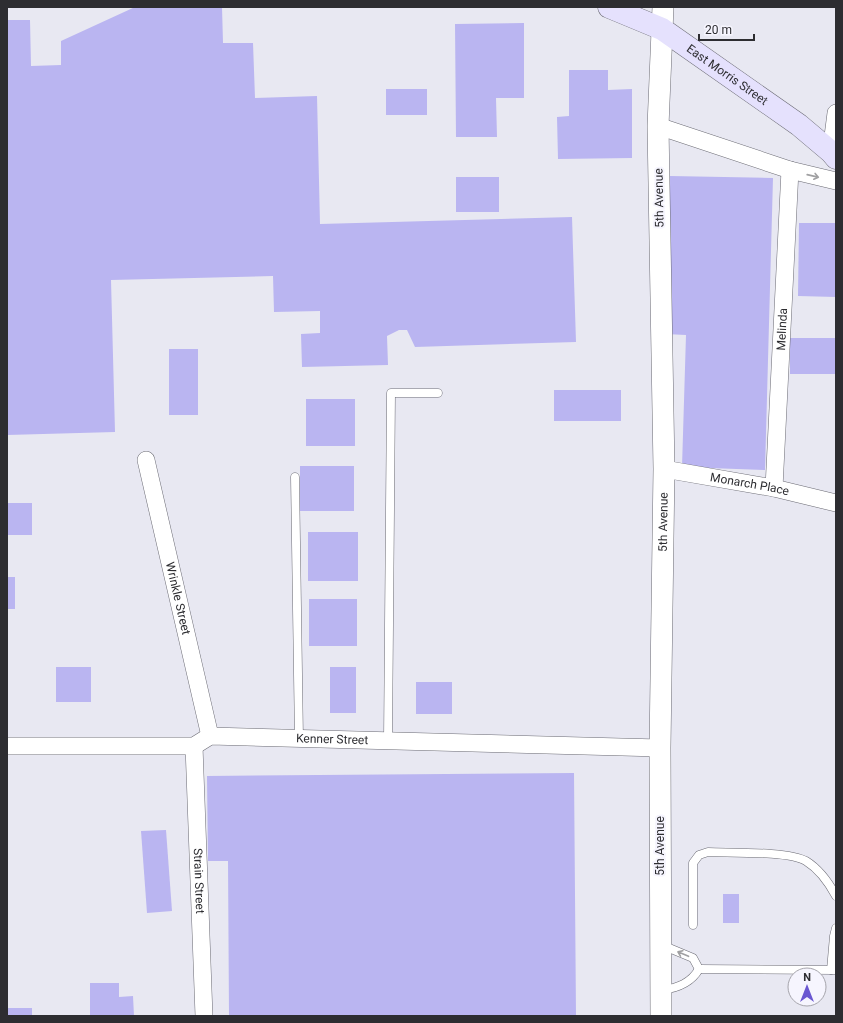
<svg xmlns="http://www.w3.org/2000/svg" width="843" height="1023" font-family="Roboto,sans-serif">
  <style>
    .building { fill: #bab5f1 }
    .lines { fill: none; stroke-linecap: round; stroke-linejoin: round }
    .service-casing { stroke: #6b6b74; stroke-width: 9 }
    .minor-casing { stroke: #6b6b74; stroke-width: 18 }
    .tertiary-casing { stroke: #6b6b74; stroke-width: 22 }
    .secondary-casing { stroke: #6b6b74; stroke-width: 23 }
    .service { stroke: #fff; stroke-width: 8 }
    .minor { stroke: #fff; stroke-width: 17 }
    .tertiary { stroke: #fff; stroke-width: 21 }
    .secondary { stroke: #e5e1fd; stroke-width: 22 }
    .oneway { stroke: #a0a0a2 }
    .labels { text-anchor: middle; stroke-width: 4; stroke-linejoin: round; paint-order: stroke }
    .street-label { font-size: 12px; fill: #2d2d31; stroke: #f6f5fe }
  </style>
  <rect width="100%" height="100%" fill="#e8e8f2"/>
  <g class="building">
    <polygon points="135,7 222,7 223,43 253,43 255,98 317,96 320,224 572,217 576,342 415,347 407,330 399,330 387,336 388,365 302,367 301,334 320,333 320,311 274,312 273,276 111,280 115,432 7,435 7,20 30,20 31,66 61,65 61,41"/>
    <polygon points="524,23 524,98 496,98 497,137 456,137 455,24"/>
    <polygon points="569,70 608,70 608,90 632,89 632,158 558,159 557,117 569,116"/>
    <rect x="386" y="89" width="41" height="26"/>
    <polygon points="670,176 773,178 765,470 682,467 686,335 665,334"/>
    <rect x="456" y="177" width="43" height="35"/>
    <polygon points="799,223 836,223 836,297 798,296"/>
    <rect x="790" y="338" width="46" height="36"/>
    <rect x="169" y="349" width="29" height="66"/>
    <rect x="554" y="390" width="67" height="31"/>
    <rect x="306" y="399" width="49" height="47"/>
    <rect x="300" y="466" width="54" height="45"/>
    <rect x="7" y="503" width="25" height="32"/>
    <rect x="308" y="532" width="50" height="49"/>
    <rect x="7" y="577" width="8" height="32"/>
    <rect x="309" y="599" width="48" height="47"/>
    <rect x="56" y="667" width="35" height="35"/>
    <rect x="330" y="667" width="26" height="46"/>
    <rect x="416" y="682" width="36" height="32"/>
    <polygon points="574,773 576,1016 229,1016 228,861 208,861 207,776"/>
    <polygon points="166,830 172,911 147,913 141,831"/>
    <rect x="723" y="894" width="16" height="29"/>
    <polygon points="90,983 119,983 119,997 133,996 134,1016 90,1016"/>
    <rect x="7" y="1008" width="25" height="8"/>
  </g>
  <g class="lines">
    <g class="service-casing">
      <g id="service">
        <polyline points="295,477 299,739"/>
        <polyline points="388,741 391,393 438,393"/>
        <path d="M693,925V863L699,855L708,852C730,853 789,851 806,861C819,869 829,883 836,896"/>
        <polyline points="661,948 669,948 693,958 699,969"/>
        <polyline points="699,969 836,970"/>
        <polyline points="831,970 834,936 836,928"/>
        <path d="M662,990C678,988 691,983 699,969"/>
      </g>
    </g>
    <g class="minor-casing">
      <g id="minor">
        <polyline points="658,126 790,170 836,181"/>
        <polyline points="831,152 836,113"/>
        <path id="s1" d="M146,460L210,736"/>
        <path id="s2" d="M664,469L774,488L836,503"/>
        <path id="s3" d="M774,488L790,170"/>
        <path id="s4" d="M7,746H194L210,736L660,748"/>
        <path id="s5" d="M194,746L204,1016"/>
      </g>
    </g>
    <g class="tertiary-casing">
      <g id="tertiary">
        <path id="s6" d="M661,1016L660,748L664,469L658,126L663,7"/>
      </g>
    </g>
    <g class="secondary-casing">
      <g id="secondary">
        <path id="s7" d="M609,7L662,29L799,125L831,152L836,158"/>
      </g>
    </g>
    <use href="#service" class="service"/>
    <use href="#minor" class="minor"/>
    <use href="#tertiary" class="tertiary"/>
    <use href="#secondary" class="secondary"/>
  </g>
  <defs><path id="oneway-shaft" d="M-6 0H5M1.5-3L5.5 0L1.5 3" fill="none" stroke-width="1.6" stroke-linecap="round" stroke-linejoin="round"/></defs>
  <g class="oneway">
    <use href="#oneway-shaft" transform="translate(813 176) rotate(13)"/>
    <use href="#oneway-shaft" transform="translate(683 954) rotate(-157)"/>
  </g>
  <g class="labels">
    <g class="street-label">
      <text dy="4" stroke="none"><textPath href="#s7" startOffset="137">East Morris Street</textPath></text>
      <text transform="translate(659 198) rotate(-91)" y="4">5th Avenue</text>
      <text dy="4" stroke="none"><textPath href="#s3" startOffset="159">Melinda</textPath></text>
      <text dy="4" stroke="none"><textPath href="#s2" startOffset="87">Monarch Place</textPath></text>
      <text dy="4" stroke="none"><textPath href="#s6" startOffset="494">5th Avenue</textPath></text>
      <text dy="4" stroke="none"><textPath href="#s1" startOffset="142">Wrinkle Street</textPath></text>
      <text dy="4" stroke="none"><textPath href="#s4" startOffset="328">Kenner Street</textPath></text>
      <text transform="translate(660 846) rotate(-90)" y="4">5th Avenue</text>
      <text dy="4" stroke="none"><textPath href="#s5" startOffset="135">Strain Street</textPath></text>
    </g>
  </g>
  <rect width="843" height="1023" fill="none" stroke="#2d2d31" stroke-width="16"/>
  <g transform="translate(807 987)"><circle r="19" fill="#f6f5fe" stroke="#a6a5ac"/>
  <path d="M0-3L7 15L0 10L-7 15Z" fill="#6a57d1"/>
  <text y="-6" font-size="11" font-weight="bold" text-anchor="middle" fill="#2d2d31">N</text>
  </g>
  <path d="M699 34v6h55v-6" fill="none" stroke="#2d2d31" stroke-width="2"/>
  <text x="705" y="34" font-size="12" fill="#2d2d31" stroke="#f6f5fe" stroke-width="3" paint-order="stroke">20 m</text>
</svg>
